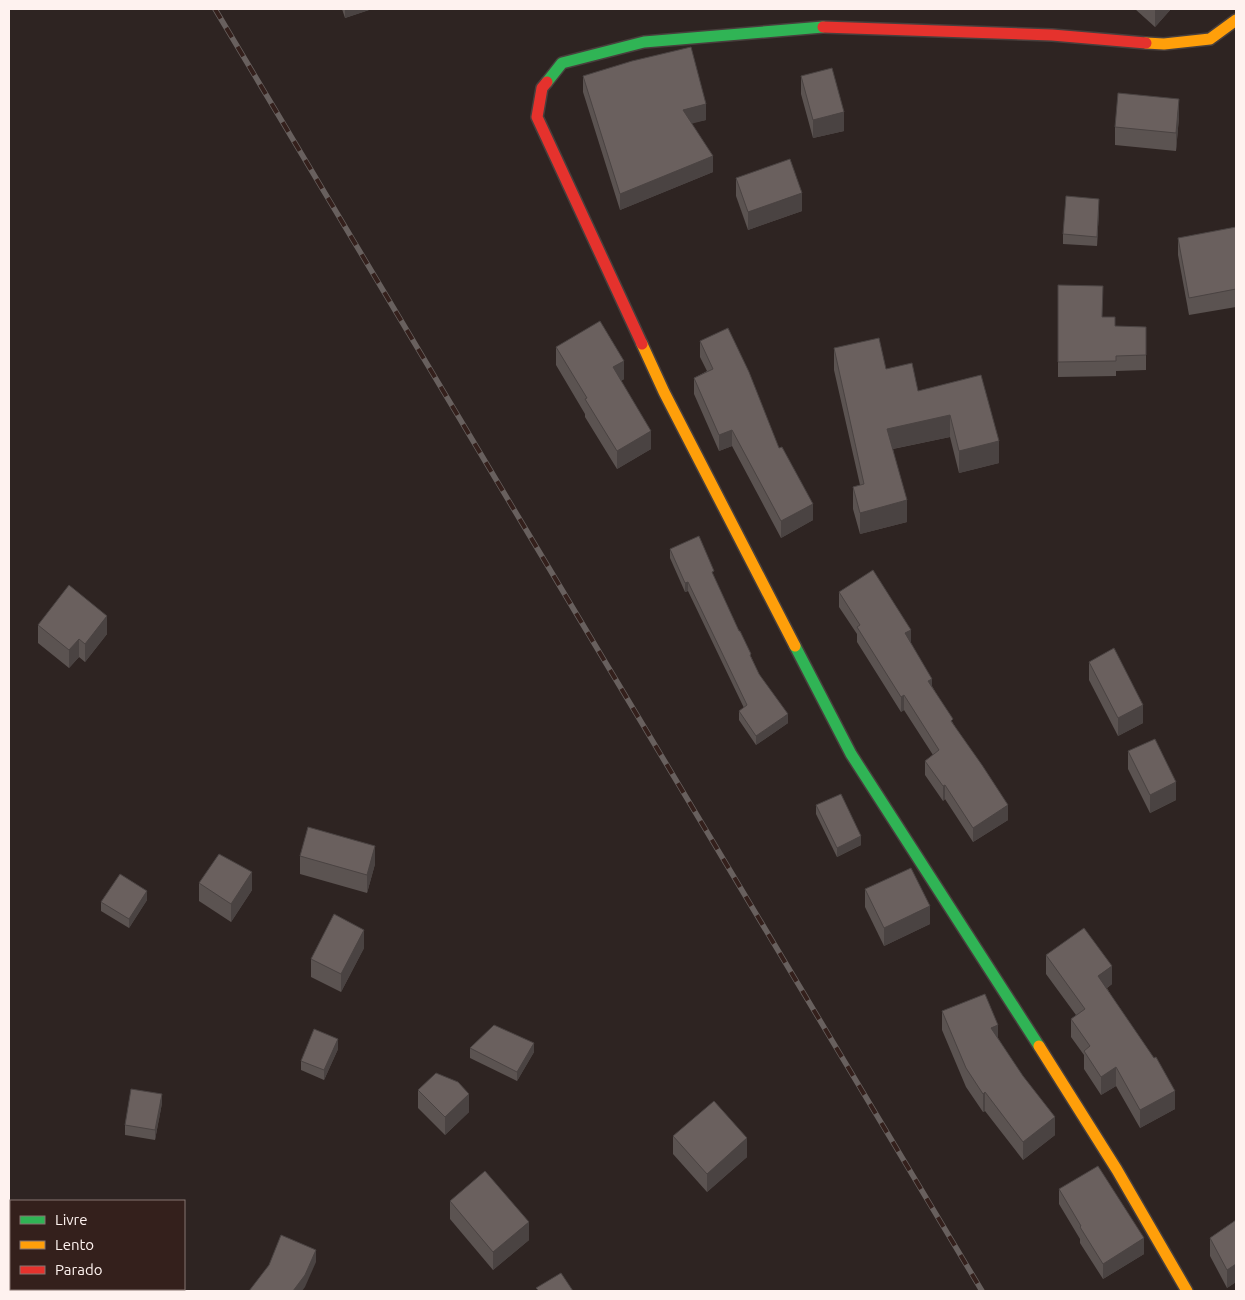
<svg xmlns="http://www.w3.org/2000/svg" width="1245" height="1300" font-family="Ubuntu,sans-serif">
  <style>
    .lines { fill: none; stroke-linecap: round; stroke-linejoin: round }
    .fast-casing { stroke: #483f3d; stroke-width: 14 }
    .slow-casing { stroke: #483f3d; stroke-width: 14 }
    .jam-casing { stroke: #483f3d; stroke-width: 14 }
    .fast { stroke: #30b455; stroke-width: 11 }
    .slow { stroke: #ff9f0a; stroke-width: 11 }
    .jam { stroke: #e5322d; stroke-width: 11 }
    .rail-casing { stroke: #68605e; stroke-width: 5.5 }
    .rail { stroke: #34201c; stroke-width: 4; stroke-dasharray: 11; stroke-linecap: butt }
    .wall { fill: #5b5351 }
    .shaded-wall { fill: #4a4342 }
    .building { fill: #6a605e; stroke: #4a4342 }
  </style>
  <rect width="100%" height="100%" fill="#2e2422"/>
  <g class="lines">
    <g class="fast-casing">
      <g id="fast">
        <polyline points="547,82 562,63 644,42 823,27"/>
        <polyline points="795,646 851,754 1039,1046"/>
      </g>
    </g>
    <g class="slow-casing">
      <g id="slow">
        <polyline points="1146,43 1164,44 1210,39 1236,20"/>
        <polyline points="642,344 664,392 795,646"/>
        <polyline points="1039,1046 1117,1170 1187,1291"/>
      </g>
    </g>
    <g class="jam-casing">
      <g id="jam">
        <polyline points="823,27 1052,35 1146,43"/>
        <polyline points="547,82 542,88 537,117 642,344"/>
      </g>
    </g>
    <use href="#fast" class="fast"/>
    <use href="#slow" class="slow"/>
    <use href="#jam" class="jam"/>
    <g class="rail-casing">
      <polyline id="rail" points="215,9 525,528 982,1291"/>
    </g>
    <use href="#rail" class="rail"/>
  </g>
  <g class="wall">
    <polygon points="342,9 372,9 345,18"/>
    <polygon points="1135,9 1171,9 1155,27"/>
    <polygon points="583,76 706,120 691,123 713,172 620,210 583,92"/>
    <polygon points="801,76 844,131 813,138 801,94"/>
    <polygon points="1179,117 1176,151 1115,145 1115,127"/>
    <polygon points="736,178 802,211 748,230 736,196"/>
    <polygon points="1099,208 1097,246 1063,244 1063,234"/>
    <polygon points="1236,227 1236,307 1189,315 1178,255 1178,238"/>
    <polygon points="1058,285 1115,326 1146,327 1146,370 1116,371 1116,376 1058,377"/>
    <polygon points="700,341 779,448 813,520 781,538 732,446 719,451 694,394 694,378 707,371 700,357"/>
    <polygon points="556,347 624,379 621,381 651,449 617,469 585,417 585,414 556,365"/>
    <polygon points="834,348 886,369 918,391 981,375 999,463 959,473 950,437 893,449 907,522 860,534 853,509 853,487 860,485 834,370"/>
    <polygon points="670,549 714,577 759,674 788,723 756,745 739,720 739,711 744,708 688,591 685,592 670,558"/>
    <polygon points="839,592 911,643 932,686 1008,820 973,842 945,799 943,801 925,775 925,761 933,755 904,710 901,712 857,642 857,634 839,607"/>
    <polygon points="38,625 107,634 85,662 79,657 69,668 38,643"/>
    <polygon points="1089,662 1143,723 1118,736 1089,680"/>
    <polygon points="1128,751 1176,800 1150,813 1128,769"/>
    <polygon points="816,805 861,845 837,857 816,814"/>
    <polygon points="300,856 375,864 367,893 300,874"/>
    <polygon points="199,883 252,890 231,922 199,901"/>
    <polygon points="865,889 930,924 884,946 865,907"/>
    <polygon points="147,900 129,928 101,911 101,902"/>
    <polygon points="364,948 341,992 311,977 311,959"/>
    <polygon points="1046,955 1112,984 1107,988 1175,1109 1140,1128 1116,1086 1101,1095 1084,1069 1084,1055 1071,1037 1071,1019 1076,1015 1046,974"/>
    <polygon points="942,1011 998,1038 1055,1135 1023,1160 985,1111 983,1112 966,1087 942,1030"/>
    <polygon points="470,1048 534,1052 517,1081 470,1058"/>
    <polygon points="338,1049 324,1080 301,1070 301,1061"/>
    <polygon points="418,1090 469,1112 445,1135 418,1108"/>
    <polygon points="162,1103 155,1140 125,1135 125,1125"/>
    <polygon points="673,1136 747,1157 707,1192 673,1154"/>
    <polygon points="1059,1189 1144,1254 1103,1279 1080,1243 1080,1239 1059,1204"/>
    <polygon points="450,1201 529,1240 493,1270 450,1219"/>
    <polygon points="1236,1220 1236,1282 1227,1288 1210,1256 1210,1238"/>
    <rect x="42" y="1289" width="92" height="2"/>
  </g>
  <g class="shaded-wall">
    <polygon points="345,9 372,9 345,18"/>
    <polygon points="1155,9 1171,9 1155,27"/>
    <polygon points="1179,99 1179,117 1176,151 1176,133"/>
    <polygon points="706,104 706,120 683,126 683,110"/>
    <polygon points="844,112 844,131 813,138 813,120"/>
    <polygon points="713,156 713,172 620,210 620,194"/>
    <polygon points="802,193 802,211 748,230 748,212"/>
    <polygon points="1099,199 1099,208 1097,246 1097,237"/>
    <polygon points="624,361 624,379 613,386 613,367"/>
    <polygon points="950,415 950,437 887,450 887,429"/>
    <polygon points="732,430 732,446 719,451 719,435"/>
    <polygon points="651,431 651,449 617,469 617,451"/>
    <polygon points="999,441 999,463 959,473 959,451"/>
    <polygon points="907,500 907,522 860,534 860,513"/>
    <polygon points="813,504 813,520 781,538 781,521"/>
    <polygon points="688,582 688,591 685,592 685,583"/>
    <polygon points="107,616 107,634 85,662 85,644"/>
    <polygon points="911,630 911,644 905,633"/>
    <polygon points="79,639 79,657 69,668 69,650"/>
    <polygon points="932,679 932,694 928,681"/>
    <polygon points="904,695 904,710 901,712 901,697"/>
    <polygon points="1143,705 1143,723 1118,736 1118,718"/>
    <polygon points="788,714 788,723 756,745 756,736"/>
    <polygon points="1176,782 1176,800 1150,813 1150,795"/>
    <polygon points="945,785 945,799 943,801 943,786"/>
    <polygon points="1008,805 1008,820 973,842 973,828"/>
    <polygon points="861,836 861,845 837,857 837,848"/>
    <polygon points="375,846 375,864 367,893 367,875"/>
    <polygon points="252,872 252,890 231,922 231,904"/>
    <polygon points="147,891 147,900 129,928 129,919"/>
    <polygon points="930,906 930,924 884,946 884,928"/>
    <polygon points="364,930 364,948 341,992 341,974"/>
    <polygon points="1112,966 1112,984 1098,994 1098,976"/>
    <polygon points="998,1025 998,1044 991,1028"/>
    <polygon points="338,1039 338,1049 324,1080 324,1070"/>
    <polygon points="534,1043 534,1052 517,1081 517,1072"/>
    <polygon points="1116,1067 1116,1086 1101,1095 1101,1077"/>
    <polygon points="1175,1091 1175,1109 1140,1128 1140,1110"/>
    <polygon points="985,1092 985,1111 983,1112 983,1094"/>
    <polygon points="162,1094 162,1103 155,1140 155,1130"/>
    <polygon points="469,1094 469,1112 445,1135 445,1117"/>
    <polygon points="1055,1117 1055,1135 1023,1160 1023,1142"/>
    <polygon points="747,1138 747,1157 707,1192 707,1174"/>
    <polygon points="529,1222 529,1240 493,1270 493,1252"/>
    <polygon points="1144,1238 1144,1254 1103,1279 1103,1264"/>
    <polygon points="316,1250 316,1262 305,1287 302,1291 293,1291"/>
    <polygon points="1236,1264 1236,1282 1227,1288 1227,1270"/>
    <polygon points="124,1289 134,1289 134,1291 122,1291"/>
  </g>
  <g class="building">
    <polygon points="691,47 706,104 683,110 713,156 620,194 583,76 632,61"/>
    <polygon points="832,68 844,112 813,120 801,76"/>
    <polygon points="1118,93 1179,99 1176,133 1115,127"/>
    <polygon points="790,159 802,193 748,212 736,178"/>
    <polygon points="1066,196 1099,199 1097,237 1063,234"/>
    <polygon points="1236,227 1236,289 1189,298 1178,238"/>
    <polygon points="1058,285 1103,286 1102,317 1115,317 1115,326 1146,327 1146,355 1116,356 1116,361 1058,362"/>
    <polygon points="600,321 624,361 613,367 651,431 617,451 585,399 587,398 556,347"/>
    <polygon points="728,328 749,372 779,448 782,447 813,504 781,521 732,430 719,435 694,378 713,369 700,341"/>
    <polygon points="879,338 886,369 912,363 918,391 981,375 999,441 959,451 950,415 887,429 907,500 860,513 853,487 864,484 834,348"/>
    <polygon points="699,536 714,571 712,572 739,631 740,631 751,654 750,655 759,674 788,714 756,736 739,711 747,705 688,582 685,583 670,549"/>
    <polygon points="873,570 911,630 905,633 932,679 928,681 953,719 951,721 982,765 1008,805 973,828 945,785 943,786 925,761 939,750 904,695 901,697 857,627 860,625 839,592"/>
    <polygon points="69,585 107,616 85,644 79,639 69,650 38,625"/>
    <polygon points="1114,648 1143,705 1118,718 1089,662"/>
    <polygon points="1155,739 1176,782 1150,795 1128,751"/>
    <polygon points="841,794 861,836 837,848 816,805"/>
    <polygon points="308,827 375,846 367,875 300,856"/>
    <polygon points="219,854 252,872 231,904 199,883"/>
    <polygon points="911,868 930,906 884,928 865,889"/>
    <polygon points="120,874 147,891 129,919 101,902"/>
    <polygon points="334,914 364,930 341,974 311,959"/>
    <polygon points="1084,928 1112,966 1098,976 1154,1058 1156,1057 1175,1091 1140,1110 1116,1067 1101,1077 1084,1051 1090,1046 1071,1019 1085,1009 1046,955"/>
    <polygon points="985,994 998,1025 991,1028 1023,1076 1055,1117 1023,1142 985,1092 983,1094 966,1068 942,1011"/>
    <polygon points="494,1025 534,1043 517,1072 470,1048"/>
    <polygon points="314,1029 338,1039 324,1070 301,1061"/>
    <polygon points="436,1073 458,1082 469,1094 445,1117 418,1090"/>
    <polygon points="131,1089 162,1094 155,1130 125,1125"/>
    <polygon points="714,1101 747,1138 707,1174 673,1136"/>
    <polygon points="1098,1166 1144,1238 1103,1264 1080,1227 1081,1226 1059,1189"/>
    <polygon points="485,1171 529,1222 493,1252 450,1201"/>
    <polygon points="1236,1220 1236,1264 1227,1270 1210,1238"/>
    <polygon points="281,1235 316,1250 305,1275 293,1291 249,1291 269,1265"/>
    <polygon points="561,1273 573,1291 539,1291 536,1288"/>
    <polygon points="50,1289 124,1289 122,1291 54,1291"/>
  </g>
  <rect width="1245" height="1300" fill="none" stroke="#fef2ef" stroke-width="20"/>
  <rect x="10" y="1200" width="175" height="90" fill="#34201c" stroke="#857470"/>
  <rect x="20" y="1216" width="25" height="8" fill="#30b455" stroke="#857470"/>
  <text x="55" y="1225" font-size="15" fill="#fef2ef">Livre</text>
  <rect x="20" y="1241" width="25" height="8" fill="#ff9f0a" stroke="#857470"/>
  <text x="55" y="1250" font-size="15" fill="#fef2ef">Lento</text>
  <rect x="20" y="1266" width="25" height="8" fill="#e5322d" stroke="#857470"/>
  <text x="55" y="1275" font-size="15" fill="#fef2ef">Parado</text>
</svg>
